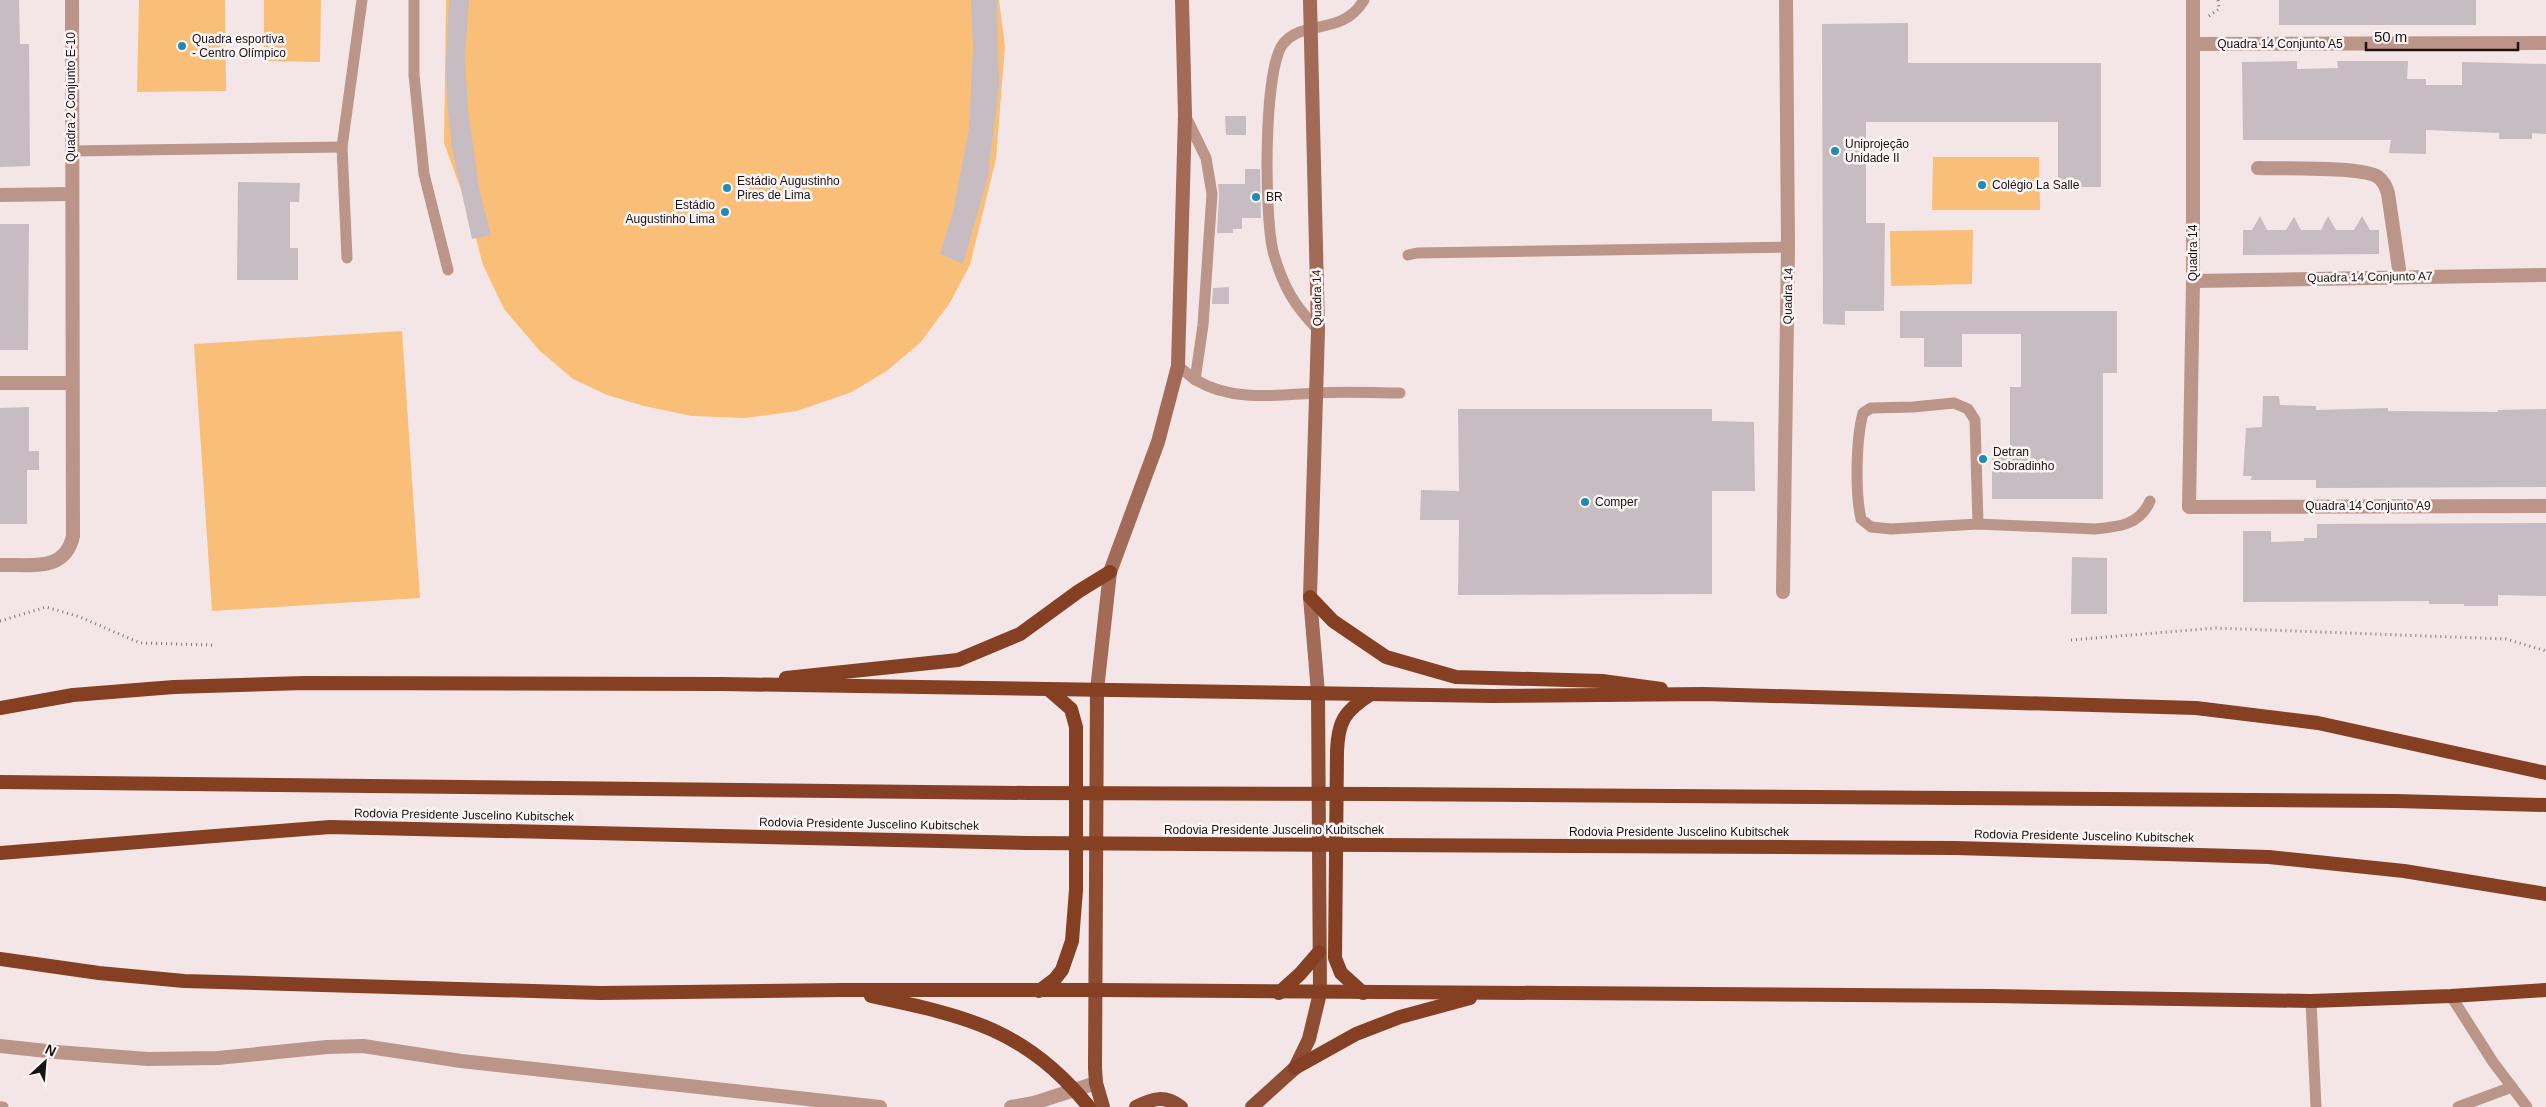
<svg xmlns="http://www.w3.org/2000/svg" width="2546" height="1107" font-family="Arial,sans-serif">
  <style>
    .green { fill: #f9bf79 }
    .building { fill: #c7bcc2 }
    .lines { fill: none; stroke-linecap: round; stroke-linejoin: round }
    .path { stroke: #807778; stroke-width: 3; stroke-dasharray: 1 4; stroke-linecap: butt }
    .service { stroke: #bb9587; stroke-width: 11 }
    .minor { stroke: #bb9587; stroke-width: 14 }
    .secondary { stroke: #a26b57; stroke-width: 14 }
    .primary { stroke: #8e4d33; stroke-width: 14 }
    .trunk { stroke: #853f22; stroke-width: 14 }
    .trunk-bridge { stroke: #853f22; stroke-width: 14 }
    .poi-dot { fill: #228bb3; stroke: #fdf5f5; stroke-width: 2 }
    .labels { text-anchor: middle; stroke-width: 5; stroke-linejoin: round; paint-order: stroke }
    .poi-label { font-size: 12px; fill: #181414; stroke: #fdf5f5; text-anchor: start }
    .street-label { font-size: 12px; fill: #181414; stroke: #fdf5f5 }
  </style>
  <rect width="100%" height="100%" fill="#f4e6e7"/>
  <g class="green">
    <polygon points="139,0 225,0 226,91 137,92"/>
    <polygon points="264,0 321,0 320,62 264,61"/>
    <polygon points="446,0 999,0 1005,46 996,159 970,265 949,304 920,343 888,370 852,392 797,411 746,418 692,416 644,406 607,395 573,379 540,351 504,309 483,265 468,209 444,143"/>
    <polygon points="1933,157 2039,157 2040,210 1932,210"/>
    <polygon points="1973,230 1972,284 1891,286 1890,231"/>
    <polygon points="402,331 420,598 212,611 194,344"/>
  </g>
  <g class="building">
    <polygon points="0,0 19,0 20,44 29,44 30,166 0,167"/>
    <polygon points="449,0 469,0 465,57 468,109 479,188 491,235 472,239 452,148 447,102 446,64"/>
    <polygon points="971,0 997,0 999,87 988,176 963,264 940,254 953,212 969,128 973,47"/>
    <rect x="2279" y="0" width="197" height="25"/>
    <polygon points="1908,23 1908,63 2101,63 2101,187 2058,187 2058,122 1866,122 1866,223 1885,223 1884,311 1845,311 1845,325 1823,324 1822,24"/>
    <polygon points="2297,61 2297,69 2338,68 2337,61 2408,61 2407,79 2426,79 2426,85 2462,85 2462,62 2546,64 2546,134 2532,133 2532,139 2499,139 2499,133 2426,130 2426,154 2389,153 2391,140 2243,140 2242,62"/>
    <polygon points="1225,116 1246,116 1246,135 1226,135"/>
    <polygon points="1245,169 1260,169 1261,218 1242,218 1242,229 1233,229 1233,233 1217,233 1219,195 1218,184 1245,184"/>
    <polygon points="238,182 300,183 299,202 290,202 290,248 298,248 298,280 237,280"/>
    <polygon points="2260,216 2267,230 2286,230 2294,217 2301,230 2321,230 2328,216 2336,230 2354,230 2362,216 2370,230 2379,230 2379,254 2243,255 2243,230 2252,230"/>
    <polygon points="0,224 29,224 28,350 0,350"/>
    <polygon points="1229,287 1229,304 1212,304 1213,288"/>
    <polygon points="1900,311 2117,311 2117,373 2103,373 2103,499 1992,499 1992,453 2010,453 2010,387 2021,387 2021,334 1962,334 1962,367 1924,367 1924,338 1900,338"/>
    <polygon points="2263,396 2279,396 2280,405 2316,406 2316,410 2388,408 2388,411 2498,412 2498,410 2546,409 2546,487 2316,488 2316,480 2251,480 2252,476 2243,476 2246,428 2262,427"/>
    <polygon points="29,407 29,451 39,451 39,470 27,470 27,524 0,524 0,408"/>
    <polygon points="1458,409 1712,409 1712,421 1754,422 1755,491 1712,491 1712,594 1458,595 1459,520 1420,520 1421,490 1459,491"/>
    <polygon points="2546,523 2546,596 2498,595 2498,606 2464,606 2464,604 2429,604 2429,601 2243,602 2243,531 2271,531 2271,542 2304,541 2304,538 2317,538 2317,524"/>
    <polygon points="2072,557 2107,558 2107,614 2071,614"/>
  </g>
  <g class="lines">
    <g class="path">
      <polyline points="2209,16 2219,9 2218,0"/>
      <polyline points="0,621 46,607 80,617 140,643 213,645"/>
      <polyline points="2071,640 2216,628 2506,639 2546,651"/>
    </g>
    <g class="service">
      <polyline points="414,0 414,75 424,174 448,270"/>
      <polyline points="1185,115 1206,158 1212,194 1203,325 1195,380"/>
      <polyline points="72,151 342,147"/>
      <polyline points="1408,255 1417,253 1788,247"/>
      <polyline points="347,258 342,147 362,0"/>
      <path d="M1318,330C1294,305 1284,288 1274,255C1264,222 1263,70 1283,44C1304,18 1342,37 1364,0"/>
      <path d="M1178,366C1184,370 1190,377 1196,380C1232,402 1277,395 1316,393C1344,391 1372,393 1400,393"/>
      <path d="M1978,524L1975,420L1968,409L1954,403L1913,407L1871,408L1863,413C1856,439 1855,492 1861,519L1871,527L1891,529L1978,524L2095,529C2118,527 2140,525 2150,501"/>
      <polyline points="2451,996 2493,1062 2527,1107"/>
      <polyline points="2311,1001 2316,1107"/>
      <polyline points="0,1107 3,1107"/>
      <polyline points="2458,1107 2512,1087"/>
    </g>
    <g class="minor">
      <polyline points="2193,0 2193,281 2189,507 2546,506"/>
      <polyline points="2194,44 2546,43"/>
      <path d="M2258,168C2280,169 2363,166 2378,177C2384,181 2386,187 2388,193L2400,276"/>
      <polyline points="0,195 70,194"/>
      <polyline points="2193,281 2546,275"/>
      <polyline points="0,383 72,383"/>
      <path d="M0,565C30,564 65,573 73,536L72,0"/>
      <polyline points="1783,592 1788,247 1786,0"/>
      <polyline points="0,1046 56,1052 148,1059 218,1058 327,1047 363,1046 461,1061 880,1107"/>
      <polyline points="1011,1107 1034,1103 1096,1083"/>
    </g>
    <g class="secondary">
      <polyline points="1310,0 1318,330 1310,597 1318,693"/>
      <polyline points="1097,690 1110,572 1158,442 1178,366 1185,115 1182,0"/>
    </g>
    <g class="primary">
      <polyline points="1097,690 1095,1068 1096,1083 1103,1107"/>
      <path d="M1136,1107C1153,1098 1165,1095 1181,1107"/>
      <polyline points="1252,1107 1295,1068 1309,1039 1320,993 1318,693"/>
    </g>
    <g class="trunk">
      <polyline points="1310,597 1333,621 1386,657 1456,677 1602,681 1661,689"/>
      <polyline points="786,678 958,660 1020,634 1079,591 1110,572"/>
      <polyline points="0,708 73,695 174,687 304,683 722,684 1493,696 1704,694 2196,708 2318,723 2546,773"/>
      <polyline points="0,782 1029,793"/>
      <polyline points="1381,794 2396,801 2546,805"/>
      <polyline points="1374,845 1955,848 2269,857 2404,871 2546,894"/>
      <polyline points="0,853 330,827 1027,843"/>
      <polyline points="0,959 99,973 184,981 600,993 841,990 1097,990 1992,996 2311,1001 2451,996 2546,990"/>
      <polyline points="1039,991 1055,979 1062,970 1072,941 1076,890 1076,727 1071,709 1048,689"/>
      <polyline points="1279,993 1300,974 1319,952"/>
      <path d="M1363,993L1341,973L1335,958L1337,752C1338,720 1345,711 1371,694"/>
      <path d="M871,996C965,1016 1025,1028 1089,1107"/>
      <polyline points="1295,1068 1356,1034 1400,1017 1470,998"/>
    </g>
    <g class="trunk-bridge">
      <polyline points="1029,793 1381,794"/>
      <polyline points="1027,843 1374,845"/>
    </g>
  </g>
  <g class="poi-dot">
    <circle cx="182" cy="46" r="5"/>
    <circle cx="1835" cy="151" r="5"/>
    <circle cx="1982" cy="185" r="5"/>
    <circle cx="727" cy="188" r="5"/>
    <circle cx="1256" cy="197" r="5"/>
    <circle cx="725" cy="212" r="5"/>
    <circle cx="1983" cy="459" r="5"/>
    <circle cx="1585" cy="502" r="5"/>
  </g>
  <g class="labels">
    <g class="poi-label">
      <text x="192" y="43">Quadra esportiva<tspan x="192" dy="14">- Centro Olímpico</tspan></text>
      <text x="1845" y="148">Uniprojeção<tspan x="1845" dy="14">Unidade II</tspan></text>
      <text x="737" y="185">Estádio Augustinho<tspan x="737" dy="14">Pires de Lima</tspan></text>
      <text x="1992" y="189">Colégio La Salle</text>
      <text x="1266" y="201">BR</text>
      <text x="715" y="209" text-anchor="end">Estádio<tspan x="715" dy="14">Augustinho Lima</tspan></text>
      <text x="1993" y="456">Detran<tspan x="1993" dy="14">Sobradinho</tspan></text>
      <text x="1595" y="506">Comper</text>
    </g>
    <g class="street-label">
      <text x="2280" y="48">Quadra 14 Conjunto A5</text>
      <text transform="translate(71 97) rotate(-90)" y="4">Quadra 2 Conjunto E-10</text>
      <text transform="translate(2193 253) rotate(-90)" y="4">Quadra 14</text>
      <text transform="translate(2370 277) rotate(-1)" y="4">Quadra 14 Conjunto A7</text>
      <text transform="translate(1788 296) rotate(-89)" y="4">Quadra 14</text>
      <text transform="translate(1317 298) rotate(-91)" y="4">Quadra 14</text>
      <text x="2368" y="510">Quadra 14 Conjunto A9</text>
      <text transform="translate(464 815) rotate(1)" y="4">Rodovia Presidente Juscelino Kubitschek</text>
      <text transform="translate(869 824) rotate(1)" y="4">Rodovia Presidente Juscelino Kubitschek</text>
      <text x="1274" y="834">Rodovia Presidente Juscelino Kubitschek</text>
      <text x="1679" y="836">Rodovia Presidente Juscelino Kubitschek</text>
      <text transform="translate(2084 836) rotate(1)" y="4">Rodovia Presidente Juscelino Kubitschek</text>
    </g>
  </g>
  <g transform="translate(45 1062) rotate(26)" stroke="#fdf5f5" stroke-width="4" paint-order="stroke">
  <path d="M0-4L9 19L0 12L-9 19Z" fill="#181414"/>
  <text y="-8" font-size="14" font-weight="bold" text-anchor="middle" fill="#181414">N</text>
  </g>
  <path d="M2366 42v8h152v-8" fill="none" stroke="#181414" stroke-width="2.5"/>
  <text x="2374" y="42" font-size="15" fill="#181414" stroke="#fdf5f5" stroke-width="4" paint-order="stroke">50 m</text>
</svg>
